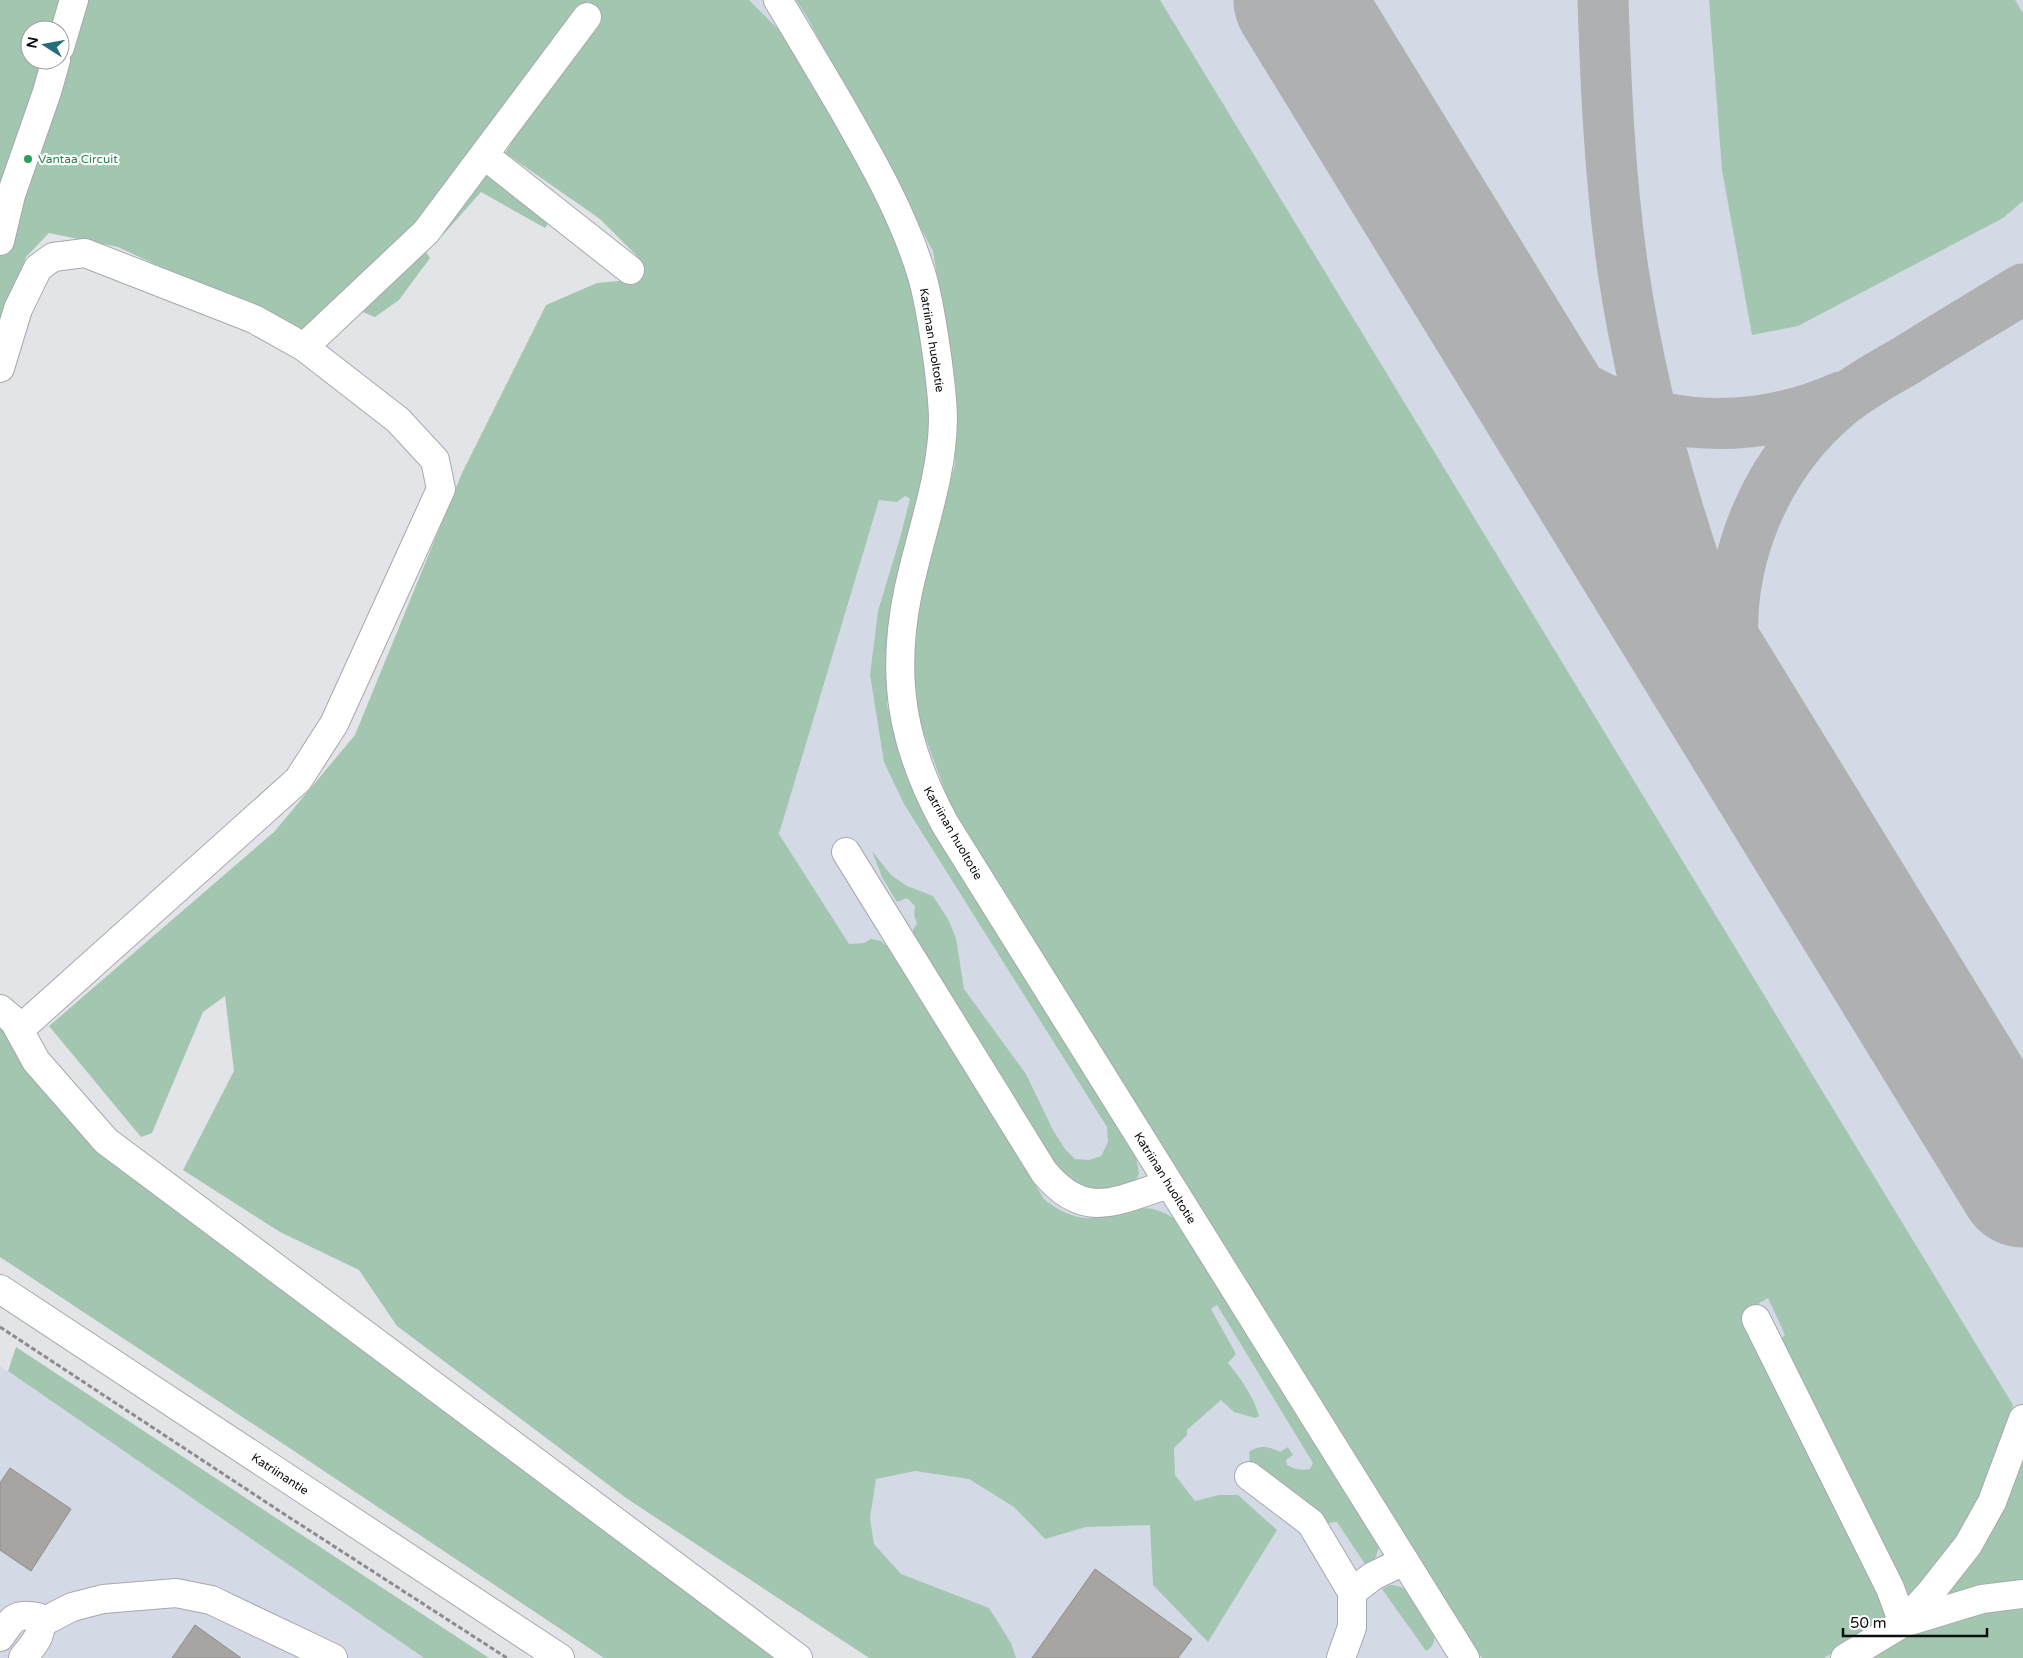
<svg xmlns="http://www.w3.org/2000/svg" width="2023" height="1658" font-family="'Varela Round',sans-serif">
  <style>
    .built { fill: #d4dae5 }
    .green { fill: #a3c6b1; fill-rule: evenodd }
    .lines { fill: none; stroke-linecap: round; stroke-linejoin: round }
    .taxiway { stroke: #aeb0b2; stroke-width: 51 }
    .runway { stroke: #aeb0b2; stroke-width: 129 }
    .building { fill: #a7a4a1; stroke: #8f8d89 }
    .minor-casing { stroke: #a6a8ac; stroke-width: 30 }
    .major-casing { stroke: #a6a8ac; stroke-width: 30 }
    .path { stroke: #8b8c8f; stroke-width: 3; stroke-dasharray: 5 2.5; stroke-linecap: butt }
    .minor { stroke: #fff; stroke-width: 28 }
    .major { stroke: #fff; stroke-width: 28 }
    .leisure-dot { fill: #2e9e5b; stroke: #fff; stroke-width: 2 }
    .labels { text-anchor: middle; stroke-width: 4.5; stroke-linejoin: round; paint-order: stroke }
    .leisure-label { font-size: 12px; fill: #27864d; stroke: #fff; text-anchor: start }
    .street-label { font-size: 12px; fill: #0d0e0f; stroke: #fff }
  </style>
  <rect width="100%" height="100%" fill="#e2e4e8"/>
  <g class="built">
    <polygon points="596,0 2023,0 2023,1658 965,1658 856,1562 848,1445 1048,1261 779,834 879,499"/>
    <polygon points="0,1366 8,1371 424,1658 0,1658"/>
  </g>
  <g class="green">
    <path d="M0,0H749L780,31L805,71L885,212L904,264L917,310L926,360L931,413L927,457L887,661V705L901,758L916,793L1135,1153L1139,1173L1134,1186L1100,1197L1063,1182L913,933V929L917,924L914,915L915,906L907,898L897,902L882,877L872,851L891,875L907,886L933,896L948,919L956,938L964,989L1026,1074L1053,1130L1065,1149L1075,1159L1089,1160L1101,1156L1108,1142L1107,1127L904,804L884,762L870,675L878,611L900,538L910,499L905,496L897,502L879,500L779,834L849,944L864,943L871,939L881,941L896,954L1044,1199C1057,1210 1076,1220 1094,1218C1128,1214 1141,1197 1175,1219L1381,1541L1375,1559L1367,1567L1337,1522L1328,1523L1324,1526L1250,1466L1249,1452C1258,1445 1270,1446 1280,1452L1288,1447L1293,1455L1286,1460L1287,1465C1294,1469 1302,1471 1310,1469L1313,1463L1217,1305L1211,1309L1236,1354L1228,1363C1241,1379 1253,1395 1259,1416L1255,1418L1234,1412L1221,1400L1187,1430V1435L1174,1448L1175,1475L1195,1501L1219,1495H1238L1277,1530L1208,1642L1153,1585L1150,1525L1086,1527L1045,1539L1014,1507L969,1479L915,1471L876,1479L870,1518L874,1544L901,1574L989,1608L1011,1643L1016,1658H869L626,1498L397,1326L359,1270L280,1232L183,1170L234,1071L225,996L203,1012L152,1133L141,1137L49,1026L274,832L355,735L462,473L546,305L597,283L640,279L639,258L600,219L505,153L571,47L596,11L588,1L580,8L427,217L300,332L118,247L49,233L26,257L0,337ZM30,30H60V60H30Z"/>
    <polygon points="796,0 1160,0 2013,1405 2002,1448 1987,1490 1940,1563 1906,1600 1777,1342 1785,1335 1768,1298 1743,1313 1882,1593 1889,1615 1824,1658 1482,1658 952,810 916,712 913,635 928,564 955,464 956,388 933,251 807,17"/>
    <polygon points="1709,0 2015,0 2023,13 2023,201 2003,218 1798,326 1752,335 1722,170"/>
    <polygon points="488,168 552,218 545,228 481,192 442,236 437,226"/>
    <polygon points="416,251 426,252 430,258 399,300 375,317 363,312 370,296"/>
    <polygon points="0,1026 91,1139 782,1658 604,1658 291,1449 0,1257"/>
    <polygon points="16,1347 489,1658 424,1658 8,1371"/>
    <polygon points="2023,1458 2023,1588 1938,1602 2010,1489"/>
    <path d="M1390,1585C1397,1585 1403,1587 1408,1592C1413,1597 1417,1605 1421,1611C1428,1623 1444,1641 1426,1651L1382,1589Z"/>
    <path d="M2023,1609V1658H1870C1888,1648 1906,1638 1925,1630C1955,1617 1990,1612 2023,1609Z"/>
  </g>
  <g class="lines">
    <g class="taxiway">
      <path d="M1603,0C1606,91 1610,180 1623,270C1644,408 1684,545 1736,674C1767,748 1804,819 1842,888"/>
      <path d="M1451,250C1469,276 1485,307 1508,330C1598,423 1722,449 1841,397"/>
      <path d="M1733,646C1728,555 1767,464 1837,405C1858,387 1883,374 1907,360C1945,336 1984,313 2023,289"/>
      <polyline points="1951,1066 2023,1167"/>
    </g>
    <polyline class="runway" points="1298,0 2023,1183"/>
  </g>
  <g class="building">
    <polygon points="10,1468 71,1509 31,1571 0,1550 0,1483"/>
    <polygon points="1095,1569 1192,1639 1178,1658 1032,1658"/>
    <polygon points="195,1625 241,1658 172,1658"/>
  </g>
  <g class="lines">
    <g class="minor-casing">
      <g id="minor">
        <path d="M778,0C799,35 820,70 841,106C872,160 904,216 922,276C930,304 934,334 938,363C940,381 943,401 943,420C942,479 920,534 908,592C890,679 903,747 945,824L1465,1658"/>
        <polyline points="587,17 426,232 304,347 398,420 435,460 441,489 334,724 298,780 19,1030 36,1061 106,1141 798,1658"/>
        <polyline points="60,47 74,0"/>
        <polyline points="484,155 630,270"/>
        <polyline points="0,241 11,195 47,92 56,60"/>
        <polyline points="0,368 18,309 38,268 53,257 85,253 254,319 304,347"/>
        <path d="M846,852L1044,1172C1085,1222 1117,1200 1169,1184"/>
        <polyline points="0,1009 14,1021 19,1030"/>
        <polyline points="1756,1319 1890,1588 1903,1623 1982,1599 2023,1594"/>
        <polyline points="1249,1476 1311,1523 1352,1592 1352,1627 1341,1658"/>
        <polyline points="1352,1592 1373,1576 1404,1561"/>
        <polyline points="41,1623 72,1607 103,1599 176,1593 211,1600 333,1658"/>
        <path d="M0,1637C12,1620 14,1612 37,1617C47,1632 32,1646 23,1658"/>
        <polyline points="1845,1658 1903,1623 1931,1592 1968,1545 1992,1502 2023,1419"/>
      </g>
    </g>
    <g class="major-casing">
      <polyline id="major" points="0,1289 560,1658"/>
    </g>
    <polyline class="path" points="0,1327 284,1514 507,1658"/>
    <use href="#minor" class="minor"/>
    <use href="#major" class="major"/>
  </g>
  <circle class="leisure-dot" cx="28" cy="159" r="5"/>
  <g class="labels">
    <g class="leisure-label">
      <text x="38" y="163">Vantaa Circuit</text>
    </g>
    <g class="street-label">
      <text transform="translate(932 340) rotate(81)" y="4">Katriinan huoltotie</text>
      <text transform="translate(953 833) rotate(60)" y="4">Katriinan huoltotie</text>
      <text transform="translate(1165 1178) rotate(58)" y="4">Katriinan huoltotie</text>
      <text transform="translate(280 1474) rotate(33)" y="4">Katriinantie</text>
    </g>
  </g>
  <g transform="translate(45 45) rotate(281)"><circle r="24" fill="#ffffff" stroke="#9e9f9f"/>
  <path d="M0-4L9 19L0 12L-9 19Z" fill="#266d7b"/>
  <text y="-8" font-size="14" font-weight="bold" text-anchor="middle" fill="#0d0e0f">N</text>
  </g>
  <path d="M1843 1628v8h144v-8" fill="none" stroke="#0d0e0f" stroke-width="2.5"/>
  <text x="1850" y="1628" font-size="15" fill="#0d0e0f" stroke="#ffffff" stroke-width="4" paint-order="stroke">50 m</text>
</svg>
